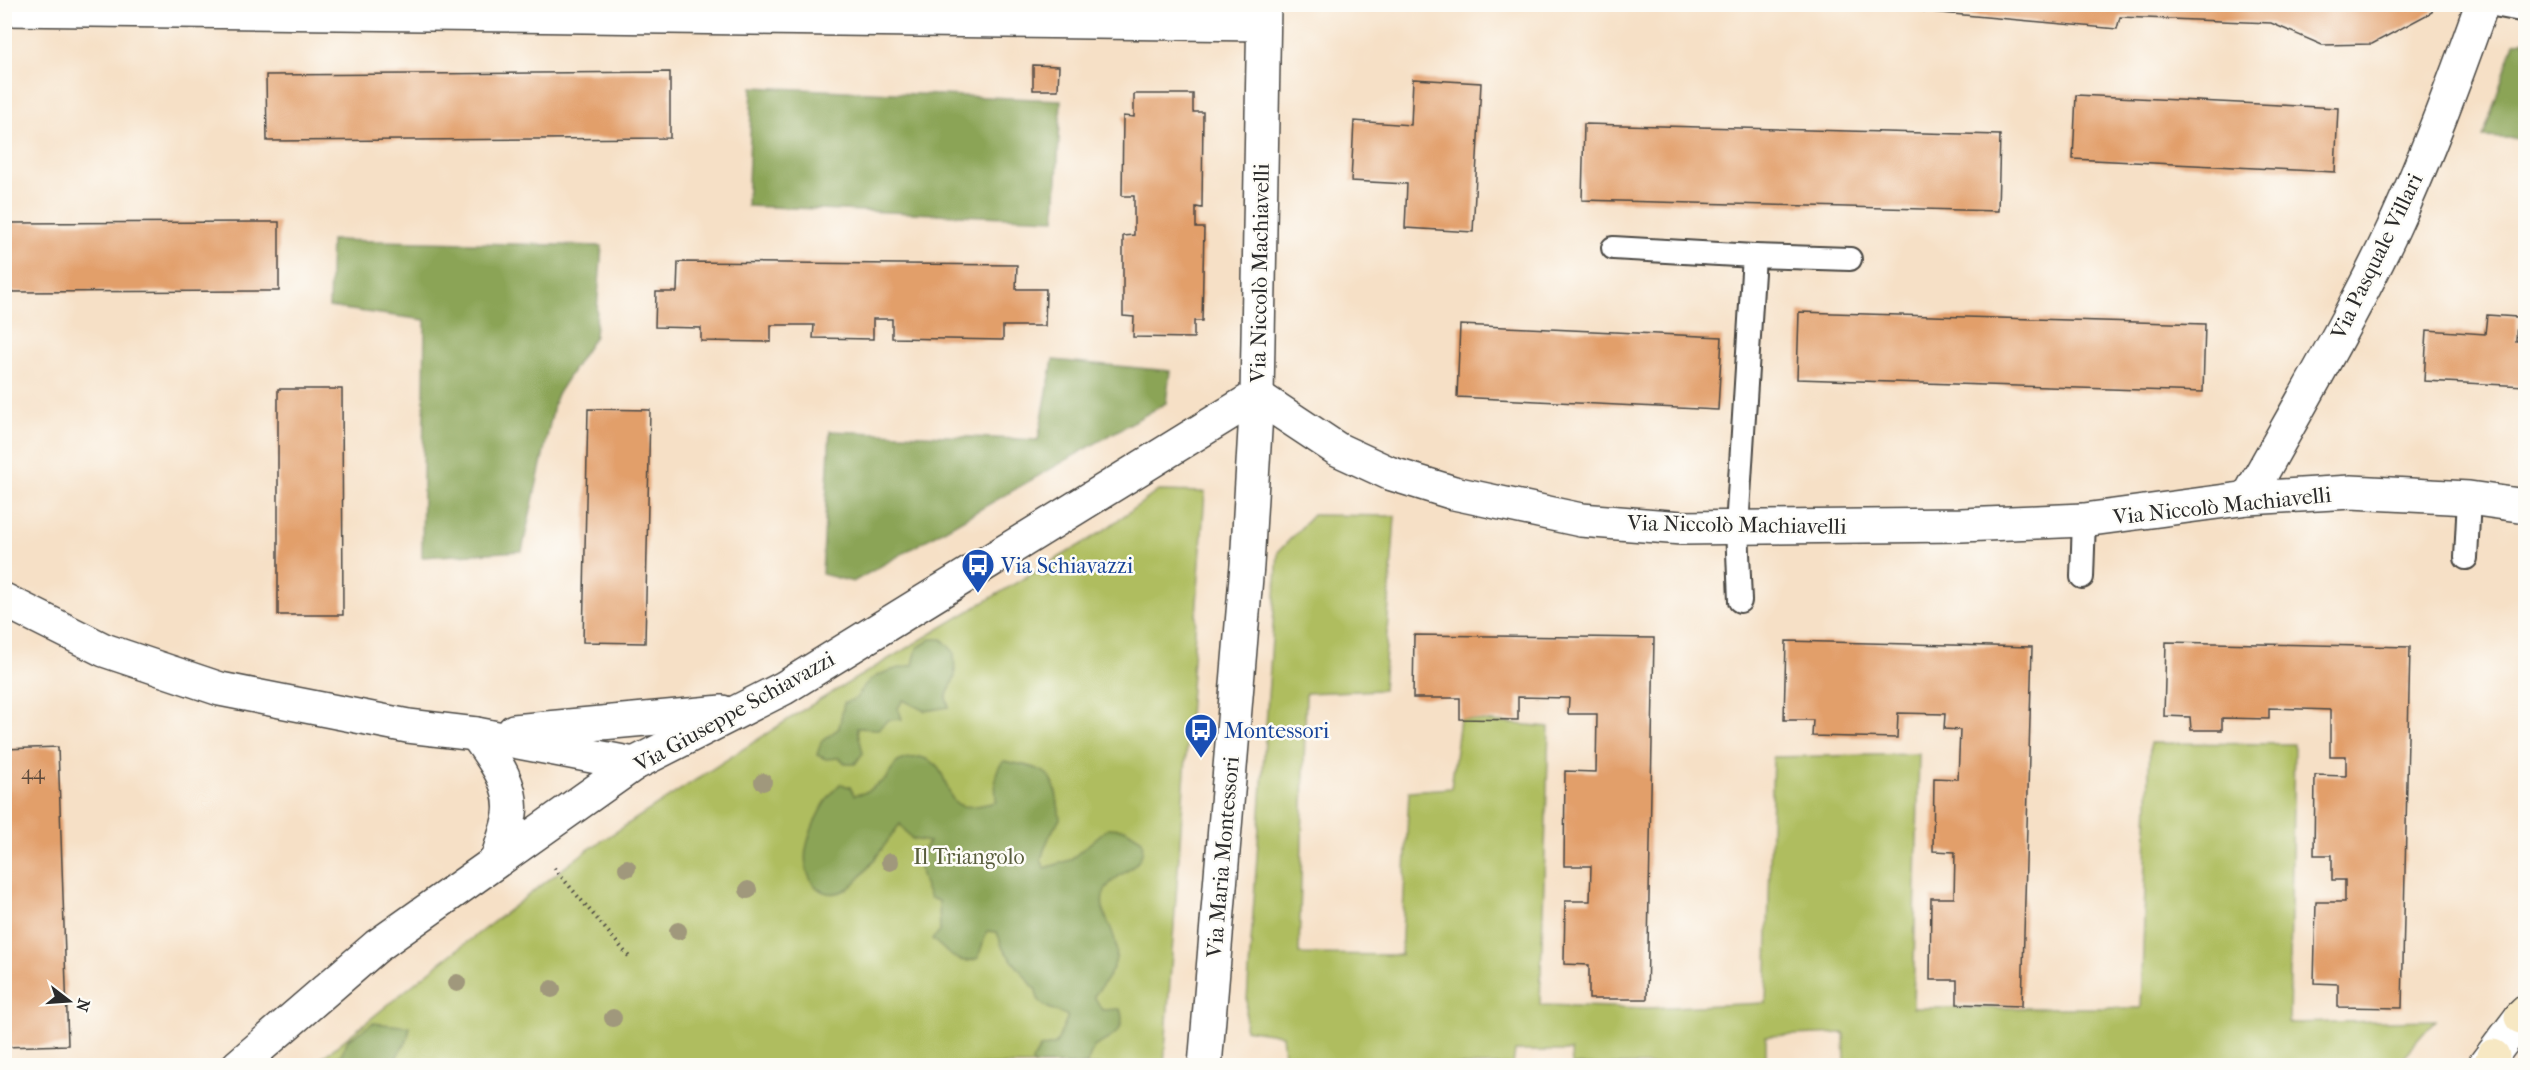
<svg xmlns="http://www.w3.org/2000/svg" width="2530" height="1070" font-family="'IM FELL French Canon',serif">
  <style>
    .green { fill: #afbd5f; stroke: #6d7445; stroke-width: 1.5 }
    .forest { fill: #8ba456; stroke: #5b6840; stroke-width: 1.5 }
    .building { fill: #e29f6b }
    .lines { fill: none; stroke-linecap: round; stroke-linejoin: round }
    .service-casing { stroke: #494642; stroke-width: 26 }
    .minor-casing { stroke: #494642; stroke-width: 36 }
    .secondary-casing { stroke: #494642; stroke-width: 36 }
    .path { stroke: #494642; stroke-width: 4; stroke-dasharray: 1.5 4.5; stroke-linecap: butt }
    .service { stroke: #fff; stroke-width: 22 }
    .minor { stroke: #fff; stroke-width: 33 }
    .secondary { stroke: #f7e8c3; stroke-width: 33 }
    .tree { fill: #a0987b }
    .labels { text-anchor: middle; stroke-width: 5; stroke-linejoin: round; paint-order: stroke }
    .number-label { font-size: 20px; fill: #59483b }
    .street-label { font-size: 22px; fill: #2b2b2b; stroke: #fdfcf7 }
    .transit-label { font-size: 22px; fill: #164399; stroke: #fdfcf7; text-anchor: start }
    .park-label { font-size: 22px; fill: #595e3d; stroke: #fdfcf7 }
  </style>
  <rect width="100%" height="100%" fill="#fdfcf7"/>
  <filter id="ink" filterUnits="userSpaceOnUse"><feTurbulence type="fractalNoise" baseFrequency=".0167" numOctaves="2"/><feDisplacementMap in="SourceGraphic" scale="12" xChannelSelector="R" yChannelSelector="G"/><feConvolveMatrix kernelMatrix="1 2 1 2 8 2 1 2 1" color-interpolation-filters="sRGB"/></filter>
  <filter id="wash" filterUnits="userSpaceOnUse"><feTurbulence type="fractalNoise" baseFrequency=".008" numOctaves="4" result="noise"/><feDisplacementMap in="SourceGraphic" scale="24" xChannelSelector="R" yChannelSelector="G"/><feGaussianBlur stdDeviation="1.35" result="paint"/><feColorMatrix in="noise" values="0 0 0 0 0 0 0 0 0 0 0 0 0 0 0 0 0 1.4 0 .05"/><feComposite in="paint" operator="in"/></filter>
  <g filter="url(#wash)">
    <rect width="100%" height="100%" fill="#f6e0c6"/>
    <g class="green">
      <polygon points="1158,491 1205,492 1164,1065 312,1066 441,962 586,851 803,710 1100,533"/>
      <polygon points="1313,515 1395,516 1383,690 1306,693 1299,954 1401,955 1409,791 1451,788 1460,719 1549,727 1540,1005 1649,1008 1766,1003 1773,757 1919,754 1913,1008 2141,1008 2150,743 2294,744 2289,1023 2435,1020 2395,1066 1845,1065 1844,1033 1766,1036 1766,1065 1572,1065 1571,1051 1515,1051 1513,1065 1285,1066 1282,1035 1245,1029 1278,552"/>
    </g>
    <g class="forest">
      <polygon points="2525,40 2525,139 2483,137 2514,43"/>
      <polygon points="752,87 1061,100 1055,219 747,206"/>
      <polygon points="331,240 602,246 595,336 556,396 522,551 422,557 425,320 329,307"/>
      <polygon points="1053,360 1170,371 1166,403 853,582 822,574 830,431 1038,440"/>
      <path d="M931,639H942L954,652L955,676L946,698L949,707L925,711L903,700L898,708L902,719L888,720L878,729L857,728L863,753L855,764H846L839,758L826,759L817,755L821,742L839,728L844,703L857,698C866,674 890,670 913,665L917,648Z"/>
      <path d="M920,757C953,765 941,801 963,806C974,808 986,804 996,802C996,787 992,771 1004,761C1052,771 1054,769 1060,819C1051,831 1045,845 1041,860L1045,868L1070,860L1108,828L1125,829L1142,840C1148,874 1110,869 1103,896C1101,905 1104,914 1108,922C1125,956 1115,969 1094,996L1102,1010L1120,1009C1128,1031 1110,1038 1094,1047L1086,1065H1033L1032,1061L1040,1048L1056,1044L1068,1016C1053,1009 1037,1008 1036,990L1003,949L997,932L987,931L978,958C958,968 947,951 932,939L940,932L939,901L930,898C921,880 913,858 929,842L912,839L900,824C888,839 861,882 847,889C816,906 800,870 807,845C813,821 823,801 840,784L850,787L854,795L864,793L886,779L896,763L904,759Z"/>
      <polygon points="373,1023 410,1027 407,1041 391,1065 336,1065 348,1040"/>
    </g>
    <g id="blocks">
      <g class="building">
        <polygon points="1920,4 2434,4 2432,12 2372,44 2322,45 2271,23 2120,17 2117,29 1920,11"/>
        <polygon points="1033,65 1059,66 1058,90 1033,90"/>
        <polygon points="670,72 670,138 267,141 266,75"/>
        <polygon points="1413,79 1481,83 1473,232 1405,228 1407,184 1351,181 1354,121 1411,125"/>
        <polygon points="1134,94 1193,94 1193,112 1203,112 1202,208 1196,207 1196,228 1204,228 1202,321 1194,321 1194,338 1133,337 1134,317 1123,316 1123,236 1134,235 1134,196 1122,196 1123,116 1134,117"/>
        <polygon points="2076,95 2338,108 2335,172 2073,159"/>
        <polygon points="1584,124 2000,135 1998,211 1582,200"/>
        <polygon points="279,222 279,291 4,292 4,223"/>
        <polygon points="678,262 1017,265 1016,289 1046,289 1045,326 1003,326 1003,340 892,338 892,319 873,319 873,339 813,338 814,325 771,325 771,342 701,341 701,328 655,327 656,292 677,292"/>
        <polygon points="1799,312 2205,324 2203,392 1797,379"/>
        <polygon points="2487,315 2517,317 2516,341 2526,341 2526,386 2424,381 2427,330 2485,334"/>
        <polygon points="1460,325 1722,337 1718,410 1457,397"/>
        <polygon points="278,389 342,389 343,615 278,615"/>
        <polygon points="588,409 650,410 645,643 583,642"/>
        <polygon points="1414,635 1654,638 1647,999 1589,999 1589,965 1564,964 1565,901 1590,901 1591,866 1564,866 1565,771 1596,772 1597,714 1568,714 1569,698 1518,697 1518,720 1460,719 1460,698 1413,698"/>
        <polygon points="1786,641 2032,647 2022,1006 1957,1004 1957,980 1930,980 1931,898 1954,898 1955,852 1933,851 1934,778 1958,779 1960,730 1944,729 1945,714 1898,713 1897,738 1812,736 1813,720 1784,720"/>
        <polygon points="2166,642 2410,647 2402,1008 2338,1007 2338,984 2314,983 2316,902 2345,902 2345,880 2332,880 2332,855 2314,855 2315,775 2346,776 2346,756 2330,756 2330,710 2269,708 2269,719 2222,718 2222,730 2191,730 2190,717 2164,716"/>
        <polygon points="58,747 68,1045 4,1047 4,749"/>
      </g>
    </g>
  </g>
  <g filter="url(#ink)">
    <use href="#blocks" fill-opacity="0" stroke="#494642" stroke-width="1.5"/>
    <g class="lines">
      <g class="service-casing">
        <g id="service">
          <polyline points="2489,4 2526,11"/>
          <polyline points="1613,248 1754,256"/>
          <polyline points="2466,558 2469,498"/>
          <polyline points="2082,577 2084,520"/>
          <polyline points="1740,601 1737,528 1754,256 1850,259"/>
        </g>
      </g>
      <g class="minor-casing">
        <g id="minor">
          <polyline points="4,9 1263,24"/>
          <polyline points="1257,396 1337,449 1389,473 1454,493 1581,520 1682,528 1961,525 2084,520 2248,498 2351,492 2469,498 2526,506"/>
          <path d="M2248,498C2297,409 2350,321 2393,229C2427,156 2455,80 2482,4"/>
          <polyline points="4,600 104,650 220,689 408,726 476,734 634,764"/>
          <polyline points="514,731 722,712"/>
          <path d="M476,734C492,757 514,784 510,814C508,829 501,845 497,860"/>
          <polyline points="238,1066 377,946 634,764 784,688 1257,396"/>
          <polyline points="1205,1066 1247,565 1257,396 1264,4"/>
          <polyline points="2484,1066 2521,1017"/>
        </g>
      </g>
      <g class="secondary-casing">
        <g id="secondary">
          <polyline points="2521,1017 2526,1012"/>
          <polyline points="2490,1066 2493,1056"/>
        </g>
      </g>
      <polyline class="path" points="554,868 631,959"/>
      <use href="#service" class="service"/>
      <use href="#minor" class="minor"/>
      <use href="#secondary" class="secondary"/>
    </g>
    <g class="tree">
      <circle cx="763" cy="782" r="9"/>
      <circle cx="890" cy="862" r="9"/>
      <circle cx="627" cy="868" r="9"/>
      <circle cx="748" cy="890" r="9"/>
      <circle cx="678" cy="931" r="9"/>
      <circle cx="457" cy="983" r="9"/>
      <circle cx="552" cy="989" r="9"/>
      <circle cx="613" cy="1018" r="9"/>
    </g>
  </g>
  <defs>
    <g id="bus-pin" transform="scale(1.725)"><path d="M0 17L-7.5 6A9.5 9.5 0 1 1 7.5 6Z" fill="#1a4fb4" stroke="#fdfcf7"/><path d="M-5-6H5V4H4V6H2V4H-2V6H-4V4H-5ZM-3.5-4V0h7V-4ZM-3.5 1.2v1.5H-2V1.2ZM2 1.2v1.5H3.5V1.2Z" fill="#fff"/></g>
  </defs>
  <g fill-rule="evenodd">
    <use href="#bus-pin" x="978" y="565"/>
    <use href="#bus-pin" x="1201" y="730"/>
  </g>
  <g class="labels">
    <g class="number-label">
      <text x="33" y="779">44</text>
    </g>
    <g class="street-label">
      <text transform="translate(2376 256) rotate(-64)" y="8">Via Pasquale Villari</text>
      <text transform="translate(1259 273) rotate(-89)" y="8">Via Niccolò Machiavelli</text>
      <text transform="translate(2222 505) rotate(-6)" y="8">Via Niccolò Machiavelli</text>
      <text transform="translate(1737 524) rotate(1)" y="8">Via Niccolò Machiavelli</text>
      <text transform="translate(734 711) rotate(-29)" y="8">Via Giuseppe Schiavazzi</text>
      <text transform="translate(1222 857) rotate(-85)" y="8">Via Maria Montessori</text>
    </g>
    <g class="transit-label">
      <text x="1001" y="573">Via Schiavazzi</text>
      <text x="1224" y="738">Montessori</text>
    </g>
    <g class="park-label">
      <text x="969" y="864">Il Triangolo</text>
    </g>
  </g>
  <rect width="2530" height="1070" fill="none" stroke="#fdfcf7" stroke-width="24"/>
  <g transform="translate(69 1001) rotate(107)" stroke="#fdfcf7" stroke-width="4.5" paint-order="stroke">
  <path d="M0-4.5L10 22L0 15L-10 22Z" fill="#2b2b2b"/>
  <text y="-9" font-size="16" font-weight="bold" text-anchor="middle" fill="#2b2b2b">N</text>
  </g>
</svg>
